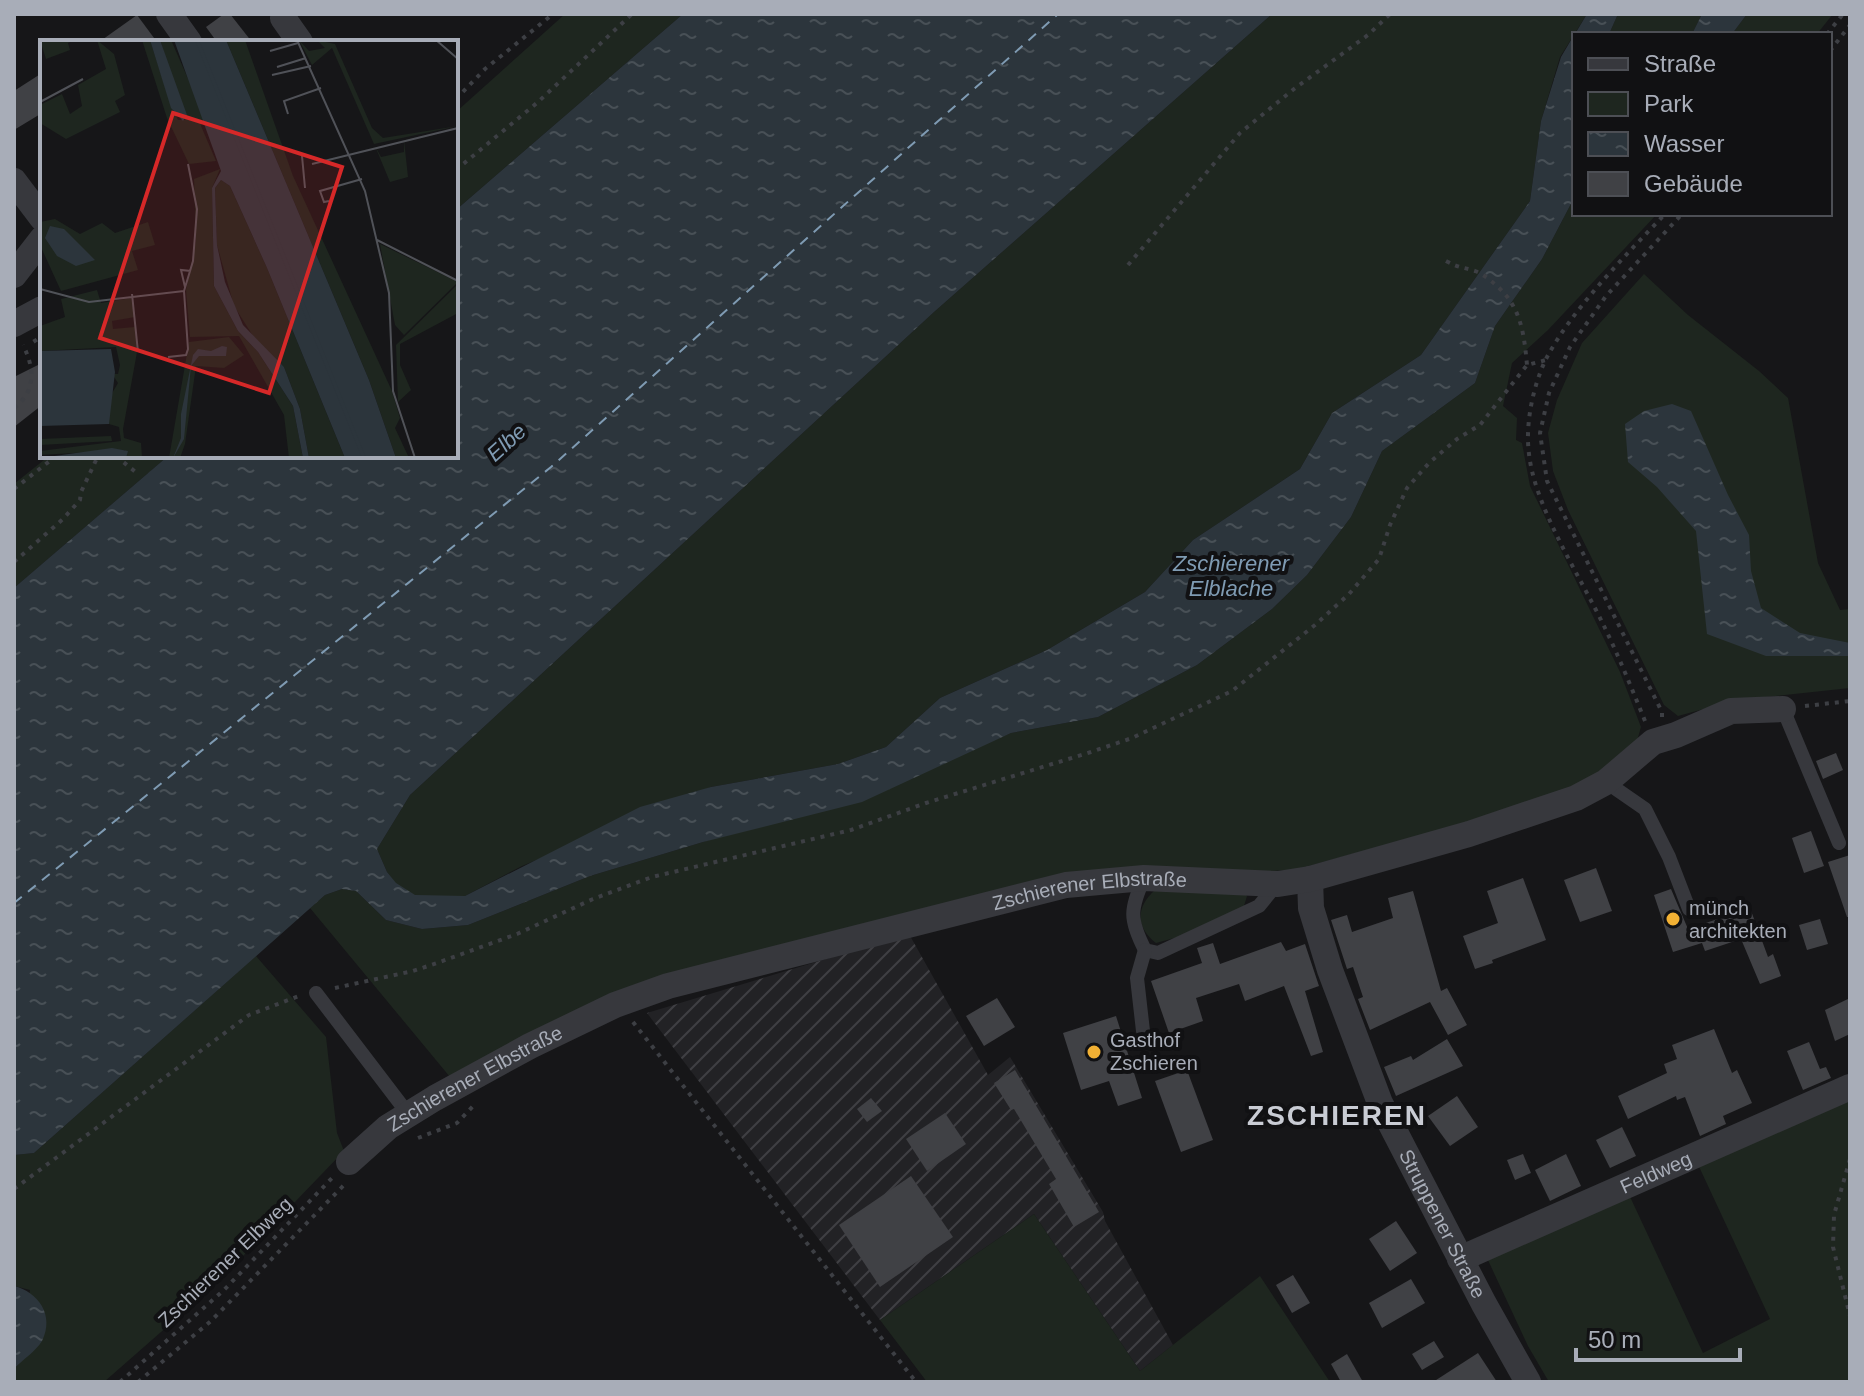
<svg xmlns="http://www.w3.org/2000/svg" width="1864" height="1396" font-family="Arial,sans-serif">
  <style>
    .industrial { fill: url(#industrial-furrows) }
    .green { fill: #1e261f }
    .water { fill: url(#water-ripples) }
    .lines { fill: none; stroke-linecap: round; stroke-linejoin: round }
    .ferry { stroke: #7f9bb3; stroke-width: 2; stroke-dasharray: 10 8; stroke-linecap: butt }
    .building { fill: #404145 }
    .path { stroke: #3d3f44; stroke-width: 4; stroke-dasharray: 4 6; stroke-linecap: butt }
    .lane { stroke: #37383d; stroke-width: 14 }
    .street { stroke: #37383d; stroke-width: 26 }
    .poi-dot { fill: #f2b134; stroke: #111113; stroke-width: 3 }
    .labels { text-anchor: middle; stroke-width: 8; stroke-linejoin: round; paint-order: stroke }
    .street-label { font-size: 20px; fill: #a8adb8; stroke: #111113 }
    .poi-label { font-size: 20px; fill: #a8adb8; stroke: #111113; text-anchor: start }
    .water-label { font-size: 22px; font-style: italic; fill: #7f9bb3; stroke: #111113 }
    .district-label { font-size: 28px; font-weight: bold; letter-spacing: 2px; fill: #c9ccd4; stroke: #111113 }
    .inset-river { fill: none; stroke: #2c353c; stroke-width: 4 }
    .inset-road { fill: none; stroke: #505258; stroke-width: 2 }
    .view { fill: #d62828; fill-opacity: 0.15; stroke: #d62828; stroke-width: 4 }
    .inset-edge { fill: none; stroke: #a8adb8; stroke-width: 4 }
  </style>
  <defs>
    <pattern id="industrial-furrows" width="10" height="10" patternUnits="userSpaceOnUse" patternTransform="scale(2)"><rect width="10" height="10" fill="#222225"/><path d="M-1 1l2-2M0 10L10 0M9 11l2-2" fill="none" stroke="#3f3f43"/></pattern>
    <pattern id="water-ripples" width="26" height="14" patternUnits="userSpaceOnUse" patternTransform="scale(2)"><rect width="26" height="14" fill="#2c353c"/><path d="M2 4q2-2 4 0t4 0M15 11q2-2 4 0t4 0" fill="none" stroke="#485056"/></pattern>
  </defs>
  <rect width="100%" height="100%" fill="#161618"/>
  <polygon class="industrial" points="909,934 988,1075 1010,1057 1103,1212 1105,1221 1173,1345 1140,1371 1034,1214 880,1320 647,1013"/>
  <g class="green">
    <polygon points="565,14 683,14 456,210 456,112"/>
    <polygon points="1272,14 1587,14 1560,57 1541,121 1530,201 1421,355 1332,413 1300,469 1193,540 1145,592 1047,650 940,698 886,747 838,764 711,787 522,866 465,896 415,896 396,884 387,872 377,849 410,795 934,312"/>
    <polygon points="1618,14 1702,14 1692,34 1609,34"/>
    <polygon points="1747,14 1833,14 1817,34 1732,34"/>
    <polygon points="1574,198 1574,214 1657,214 1548,330 1512,363 1503,406 1517,418 1516,440 1522,443 1530,486 1620,672 1641,727 1635,748 1594,781 1504,813 1294,870 1203,874 1099,872 666,979 450,1077 310,908 325,895 342,889 356,891 386,920 422,929 468,925 590,876 703,842 965,752 1011,733 1098,717 1197,665 1272,609 1307,575 1351,517 1382,451 1475,383 1495,326 1542,259"/>
    <polygon points="1644,274 1688,315 1759,371 1788,398 1818,563 1840,610 1850,609 1850,688 1737,700 1678,716 1664,705 1568,510 1553,471 1548,433 1557,400 1582,343"/>
    <polygon points="49,456 168,456 14,588 14,484"/>
    <path d="M1155,890L1243,891L1247,896L1244,906L1178,937L1156,943C1135,927 1136,907 1155,890Z"/>
    <polygon points="256,956 326,1037 337,1133 344,1151 218,1282 104,1382 14,1382 14,1369 20,1362 30,1290 14,1286 14,1155 34,1153"/>
    <polygon points="1850,1097 1850,1382 1549,1382 1528,1346 1487,1258 1625,1186 1703,1353 1770,1319 1695,1158"/>
    <polygon points="1034,1214 1140,1371 1260,1276 1330,1382 927,1382 880,1320"/>
  </g>
  <g class="water">
    <polygon points="683,14 1272,14 934,312 410,795 377,849 387,872 396,883 415,895 465,896 640,807 711,787 838,764 886,747 940,698 1047,650 1145,592 1193,540 1300,469 1332,413 1421,355 1530,201 1541,121 1561,57 1574,35 1574,198 1542,259 1495,326 1475,383 1382,451 1351,517 1307,575 1272,609 1197,665 1098,717 1011,733 862,802 703,842 590,876 468,925 422,929 386,920 356,891 342,889 325,895 34,1153 14,1155 14,588 168,456 456,456 456,210"/>
    <polygon points="1587,14 1618,14 1609,34 1575,34"/>
    <polygon points="1702,14 1747,14 1732,34 1692,34"/>
    <polygon points="1672,404 1691,411 1728,495 1749,535 1751,571 1761,608 1800,633 1850,643 1850,656 1766,656 1707,634 1696,531 1657,487 1628,462 1625,424 1644,411"/>
    <path d="M14,1286C38,1292 55,1315 42,1341C36,1351 22,1360 14,1369Z"/>
  </g>
  <g class="lines">
    <polyline class="ferry" points="14,903 551,467 1058,14"/>
  </g>
  <g class="building">
    <polygon points="224,14 230,14 252,42 217,42 206,27"/>
    <polygon points="137,15 157,42 99,42"/>
    <polygon points="42,73 42,113 14,130 14,91"/>
    <polygon points="42,363 42,405 14,427 14,377"/>
    <polygon points="1836,753 1843,770 1823,779 1816,761"/>
    <polygon points="1811,831 1824,866 1804,873 1792,838"/>
    <polygon points="1850,855 1850,917 1847,917 1828,862"/>
    <polygon points="1596,868 1612,911 1580,922 1564,880"/>
    <polygon points="1523,878 1546,940 1492,960 1493,963 1475,969 1463,936 1498,923 1487,891"/>
    <polygon points="1671,889 1688,929 1750,908 1768,957 1773,954 1781,976 1760,984 1741,939 1705,951 1702,943 1673,952 1654,895"/>
    <polygon points="1413,891 1441,991 1447,988 1467,1025 1448,1035 1430,1002 1370,1030 1358,999 1363,997 1353,967 1347,969 1331,920 1347,915 1352,932 1393,918 1388,898"/>
    <polygon points="1820,919 1828,944 1807,950 1799,925"/>
    <polygon points="1281,942 1286,951 1305,944 1319,986 1305,991 1323,1052 1311,1056 1284,986 1245,1001 1239,984 1196,998 1203,1021 1169,1033 1151,981 1202,963 1197,948 1213,943 1220,964"/>
    <polygon points="997,998 1015,1027 984,1046 966,1016"/>
    <polygon points="1850,998 1850,1034 1835,1041 1825,1010"/>
    <polygon points="1116,1016 1142,1098 1118,1106 1109,1081 1081,1090 1063,1033"/>
    <polygon points="1714,1029 1732,1073 1737,1070 1752,1103 1723,1116 1726,1124 1700,1136 1685,1097 1677,1100 1676,1096 1628,1119 1618,1096 1667,1073 1664,1064 1677,1059 1672,1045"/>
    <polygon points="1447,1039 1463,1066 1396,1096 1384,1067 1411,1056 1413,1060"/>
    <polygon points="1809,1042 1820,1069 1826,1067 1831,1078 1803,1090 1787,1051"/>
    <polygon points="1015,1070 1099,1212 1074,1227 1049,1184 1056,1179 1014,1109 1011,1110 994,1083"/>
    <polygon points="1187,1070 1213,1140 1181,1152 1155,1081"/>
    <polygon points="1457,1096 1478,1127 1450,1146 1428,1116"/>
    <polygon points="871,1098 882,1111 867,1122 857,1109"/>
    <polygon points="945,1113 966,1144 927,1171 906,1139"/>
    <polygon points="1622,1127 1636,1156 1610,1168 1596,1140"/>
    <polygon points="1523,1154 1531,1173 1515,1180 1507,1160"/>
    <polygon points="1566,1154 1581,1186 1550,1201 1535,1170"/>
    <polygon points="911,1176 953,1237 880,1287 839,1225"/>
    <polygon points="1396,1221 1417,1253 1390,1271 1369,1239"/>
    <polygon points="1293,1275 1310,1303 1292,1313 1276,1285"/>
    <polygon points="1411,1279 1425,1303 1382,1328 1369,1303"/>
    <polygon points="1434,1341 1444,1357 1422,1370 1412,1354"/>
    <polygon points="1478,1353 1497,1382 1433,1382"/>
    <polygon points="1347,1354 1363,1382 1341,1382 1331,1364"/>
  </g>
  <g class="lines">
    <g class="path">
      <polyline points="1827,34 1843,14"/>
      <polyline points="1830,51 1850,25"/>
      <polyline points="456,99 485,69 553,14"/>
      <polyline points="456,170 538,102 632,14"/>
      <path d="M1446,261C1459,268 1463,267 1475,271C1483,274 1490,280 1496,285C1521,307 1524,333 1527,365"/>
      <polyline points="1128,265 1240,133 1294,89 1368,35 1390,14"/>
      <polyline points="34,339 42,351"/>
      <path d="M14,408C36,391 35,369 23,345"/>
      <polyline points="116,456 138,474"/>
      <polyline points="14,489 56,456"/>
      <polyline points="14,562 63,519 80,500 81,492 98,456"/>
      <polyline points="1805,706 1850,701"/>
      <polyline points="1662,717 1662,712 1547,481 1540,433 1549,393 1570,347 1606,296 1682,214"/>
      <path d="M1645,721C1632,689 1619,657 1604,626C1580,576 1535,508 1529,454C1525,424 1533,386 1546,359C1572,309 1626,255 1665,214"/>
      <polyline points="335,988 413,971 437,963 517,934 593,899 652,877 851,830 926,803 1091,752 1132,738 1232,691 1315,625 1349,594 1379,559 1390,525 1407,488 1429,463 1457,439 1480,425 1527,365 1546,360"/>
      <polyline points="633,1022 916,1382"/>
      <polyline points="418,1138 457,1123 474,1105"/>
      <polyline points="1850,1159 1834,1215 1833,1247 1850,1316"/>
      <polyline points="14,1189 249,1015 299,996"/>
      <polyline points="120,1382 224,1290 333,1177"/>
      <polyline points="138,1382 211,1321 344,1185"/>
    </g>
    <g class="lane">
      <polyline points="1783,709 1839,843"/>
      <polyline points="1606,782 1645,809 1669,857 1689,909 1705,911"/>
      <path d="M1144,878C1130,909 1129,919 1145,950L1158,953L1259,906L1277,884"/>
      <polyline points="316,993 409,1115"/>
      <polyline points="1143,1031 1137,978 1145,950"/>
    </g>
    <g class="street">
      <polyline points="169,14 189,42"/>
      <polyline points="283,18 300,42"/>
      <polyline points="14,181 42,218"/>
      <polyline points="14,275 42,239"/>
      <polyline points="14,324 42,309"/>
      <path id="s1" d="M1310,879L1311,908L1330,970L1380,1103L1484,1304L1528,1382"/>
      <path id="s2" d="M349,1162L388,1127L435,1098L530,1046L615,1005L668,986L1066,885L1144,878L1278,884L1310,879L1469,834L1576,798L1606,782L1653,742L1676,735L1731,711L1783,709"/>
      <path id="s3" d="M1460,1259L1850,1087"/>
    </g>
  </g>
  <g class="poi-dot">
    <circle cx="1673" cy="919" r="8"/>
    <circle cx="1094" cy="1052" r="8"/>
  </g>
  <g class="labels">
    <g class="street-label">
      <text dy="7" stroke="none"><textPath href="#s2" startOffset="800">Zschierener Elbstraße</textPath></text>
      <text dy="7" stroke="none"><textPath href="#s2" startOffset="152">Zschierener Elbstraße</textPath></text>
      <text dy="7" stroke="none"><textPath href="#s3" startOffset="214">Feldweg</textPath></text>
      <text dy="7" stroke="none"><textPath href="#s1" startOffset="372">Struppener Straße</textPath></text>
      <text transform="translate(225 1262) rotate(-44)" y="7">Zschierener Elbweg</text>
    </g>
    <g class="poi-label">
      <text x="1689" y="915">münch<tspan x="1689" dy="23">architekten</tspan></text>
      <text x="1110" y="1047">Gasthof<tspan x="1110" dy="23">Zschieren</tspan></text>
    </g>
    <g class="water-label">
      <text transform="translate(506 442) rotate(-42)" y="8">Elbe</text>
      <text x="1231" y="571">Zschierener<tspan x="1231" dy="25">Elblache</tspan></text>
    </g>
    <g class="district-label">
      <text x="1337" y="1125">ZSCHIEREN</text>
    </g>
  </g>
  <g transform="translate(40 40)">
    <rect width="418" height="418" fill="#161618"/>
    <path d="M57,0L74,14L85,55L75,61L80,72L26,99L0,83V65L22,54L30,74L42,66L38,45L66,29ZM102,0H110L132,68L138,80H145L120,0H131L164,75L161,86L176,121L149,124L127,78ZM186,0H205L253,136L352,351L360,378L355,388L369,418H356L329,340ZM259,0L269,11L285,8L277,0L295,4L332,88L343,98L418,86L334,104L292,8L272,25ZM180,129L172,148L174,246L198,291L218,312L253,366L263,418H249L244,375L199,296L150,297L146,250L156,201L154,139ZM181,140L190,146L227,228L305,418H269L260,369L244,327L218,304L194,266L177,205L175,148ZM15,179L40,194L62,183L75,193L108,182L115,205L92,211L98,230L21,251L0,205V182ZM418,244V273L360,304V325L371,350L358,362L356,305ZM57,250L61,263L91,258L95,277L72,281L73,289L95,287L97,312L83,389L84,398L101,403L102,418H86L85,410L0,415V411L81,401L79,387L69,384L68,360L78,343L72,334H78L80,325L76,307L0,311V286L25,277L21,259ZM189,297L204,315L184,328L156,326L145,404L140,418H129L149,302ZM71,396L72,401L0,405V399Z" fill="#1e261f"/>
    <path d="M0,0H35L28,3L30,10L6,19Z" fill="#1e261f"/>
    <path d="M364,100L368,137L350,142L335,106L341,117L364,112ZM340,204L418,242L364,295L355,285Z" fill="#1e261f"/>
    <path d="M110,0H120L147,75L143,81L131,68ZM134,0H186L329,340L356,418H305L227,228L190,146L181,140L175,148L177,205L185,242L203,285L244,327L260,369L269,418H263L253,366L218,312L198,291L174,246L172,148L181,131ZM10,186L24,189L55,220L36,226L17,216L5,198ZM182,306L187,307L186,316H159L151,326L144,399L133,418L141,398V374L153,315L158,309L171,311ZM71,309L75,332L69,384L0,386V311ZM72,408L88,411L86,418H0Z" fill="#2c353c"/>
    <path class="inset-river" d="M157,0L324,418"/>
    <path class="inset-road" d="M257,0L325,151L349,253L353,351L375,418M396,0L418,19M230,11L258,3M237,27L266,18M232,35L271,26M0,62L43,39M248,74L244,61L281,48M262,116L265,148M272,124L418,88M289,161L284,162L280,151L322,139M337,200L418,241M145,247L141,230L151,231M0,249L49,262L144,251M92,254L98,312M128,317L146,315L148,309L144,251L153,221L157,169L148,124"/>
    <path class="view" d="M133,73L302,127L229,353L60,298Z"/>
    <rect width="418" height="418" class="inset-edge"/>
  </g>
  <rect width="1864" height="1396" fill="none" stroke="#a8adb8" stroke-width="32"/>
  <rect x="1572" y="32" width="260" height="184" fill="#111113" stroke="#4d4f55" stroke-width="2"/>
  <rect x="1588" y="58" width="40" height="12" fill="#37383d" stroke="#4d4f55" stroke-width="2"/>
  <text x="1644" y="72" font-size="24" fill="#a8adb8">Straße</text>
  <rect x="1588" y="92" width="40" height="24" fill="#1e261f" stroke="#4d4f55" stroke-width="2"/>
  <text x="1644" y="112" font-size="24" fill="#a8adb8">Park</text>
  <rect x="1588" y="132" width="40" height="24" fill="url(#water-ripples)" stroke="#4d4f55" stroke-width="2"/>
  <text x="1644" y="152" font-size="24" fill="#a8adb8">Wasser</text>
  <rect x="1588" y="172" width="40" height="24" fill="#404145" stroke="#4d4f55" stroke-width="2"/>
  <text x="1644" y="192" font-size="24" fill="#a8adb8">Gebäude</text>
  <path d="M1576 1348v12h164v-12" fill="none" stroke="#a8adb8" stroke-width="4"/>
  <text x="1588" y="1348" font-size="24" fill="#a8adb8" stroke="#111113" stroke-width="6" paint-order="stroke">50 m</text>
</svg>
